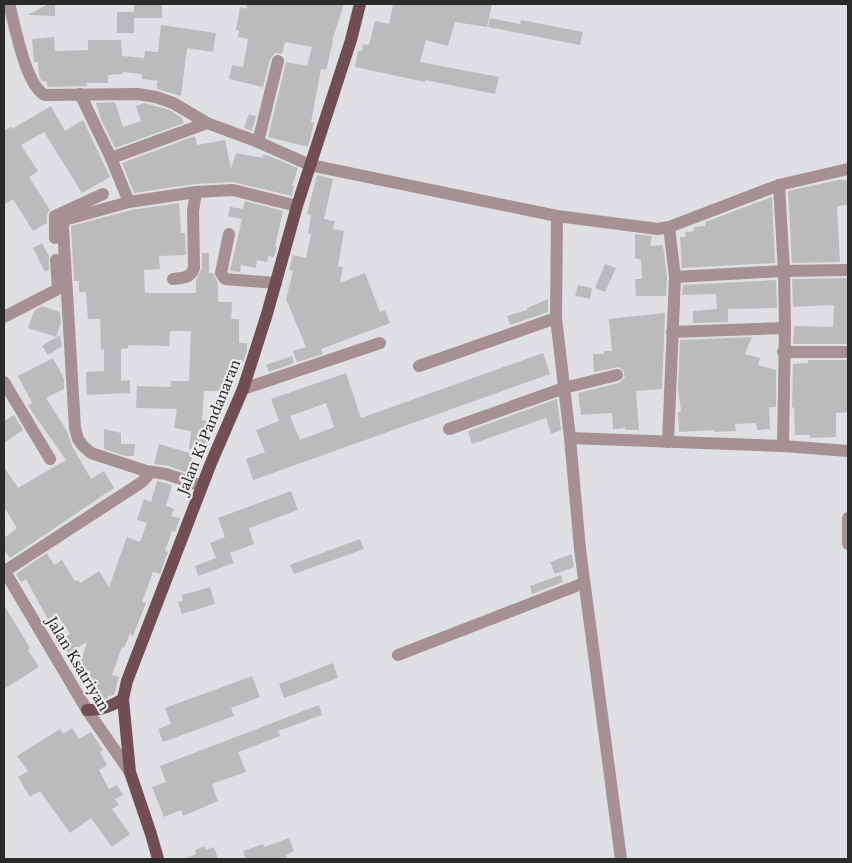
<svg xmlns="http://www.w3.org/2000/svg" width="852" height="863" font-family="'Libre Baskerville',serif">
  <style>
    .building { fill: #babbbd; fill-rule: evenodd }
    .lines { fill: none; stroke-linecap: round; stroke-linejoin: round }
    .minor { stroke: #a59093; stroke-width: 12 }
    .major { stroke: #724e54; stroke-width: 12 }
    .labels { text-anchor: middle; stroke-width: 4.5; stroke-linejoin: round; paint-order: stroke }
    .street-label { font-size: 14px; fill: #2a2a2b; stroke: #ededf0 }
  </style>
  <rect width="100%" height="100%" fill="#dfe0e3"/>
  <g class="building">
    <polygon points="48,4 55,4 55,16 28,15"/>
    <rect x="134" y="4" width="28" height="14"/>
    <polygon points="247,4 344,4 332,41 333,41 326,70 321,69 311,122 314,123 308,147 268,137 286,62 307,66 312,47 285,42 282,54 275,53 270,59 263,87 229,79 232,65 243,67 248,39 238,37 239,31 236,30 240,7 246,9"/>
    <polygon points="393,4 492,4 487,27 455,22 448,46 426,40 420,62 499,77 495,94 425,80 425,82 355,67 358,51 362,51 363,44 369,45 375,21 389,24"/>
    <rect x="117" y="12" width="17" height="21"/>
    <polygon points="490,18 520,24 521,20 583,32 580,45 488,27"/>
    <polygon points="161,25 216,33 213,52 187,48 181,96 157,89 157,82 160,81 142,79 142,74 122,72 123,74 108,75 108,83 86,83 87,86 48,87 46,81 42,81 39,76 38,62 34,62 32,39 54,37 55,51 88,50 88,40 121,40 122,56 144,58 145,51 158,52"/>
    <polygon points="115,102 123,127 141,121 136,106 144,103 170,110 182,118 184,123 115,148 101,119 96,103"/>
    <polygon points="51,106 65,131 83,120 110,177 82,193 44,132 21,145 38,171 29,177 50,210 47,215 47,223 33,231 13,199 4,205 4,131 11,127 12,129"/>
    <polygon points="249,114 256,116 252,131 244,128"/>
    <polygon points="195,136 197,145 225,140 231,169 236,153 263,158 263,155 269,156 298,168 292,186 294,186 292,196 233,182 195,184 134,193 122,163"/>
    <polygon points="317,175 333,179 324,219 335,221 333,229 344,231 338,266 343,267 340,283 365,273 380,312 385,310 390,323 321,349 323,354 297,362 293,351 306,347 286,299 293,271 289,270 293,255 306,258 311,234 308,233 311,215 307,214"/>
    <polygon points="843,179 843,180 848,180 848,205 837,206 840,262 792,263 788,191"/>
    <polygon points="772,197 775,263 682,268 680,237 686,237 685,232 694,231 694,227 705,226 705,222"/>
    <polygon points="245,201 283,211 275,247 277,247 274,257 268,256 267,262 257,260 256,268 241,265 240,272 230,271 242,219 228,216 230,207 243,209"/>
    <polygon points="179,203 181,233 185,233 186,255 159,256 160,269 144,270 145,293 196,293 196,280 202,268 202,253 209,253 209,273 213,273 218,283 218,302 232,302 231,319 239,319 239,343 247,343 247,351 240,370 228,370 228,391 204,391 202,420 207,421 206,427 212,428 208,451 189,449 191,431 174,428 177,409 136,408 137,386 171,387 171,381 189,381 191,331 170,331 169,346 128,345 128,348 121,349 121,381 130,380 130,393 87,395 86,372 104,371 104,349 101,350 100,319 88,319 86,292 79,292 79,281 74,281 71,226 131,210"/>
    <polygon points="635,234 652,236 650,246 663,245 667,277 666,296 636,296 635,279 642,279 641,260 635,258"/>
    <polygon points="42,243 49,256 49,270 45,272 33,248"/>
    <polygon points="605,264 616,268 605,292 595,288"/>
    <polygon points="848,278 848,344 793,344 794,326 833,327 834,305 793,307 792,279"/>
    <polygon points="776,280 777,308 728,309 728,322 693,323 693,311 717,309 716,294 682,295 683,285"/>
    <polygon points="578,285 592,288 590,299 575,296"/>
    <polygon points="548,299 548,312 510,325 507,316 527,310 527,308"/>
    <polygon points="42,306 60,312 61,323 56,337 28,328 34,311"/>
    <polygon points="665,313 662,389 636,391 639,430 625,430 625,428 613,429 612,413 581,415 578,393 619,383 625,377 623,370 619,367 594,372 593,354 604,354 604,351 612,351 609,319"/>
    <polygon points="60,335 62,346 48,355 42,346"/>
    <polygon points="752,337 745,354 760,358 758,365 776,370 776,407 769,407 770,429 757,430 756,423 735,424 736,431 714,432 714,430 679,432 678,412 681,411 678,388 680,340"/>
    <path d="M543,353L550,374L253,480L246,459L265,452L256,430L279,421L271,399L346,373L361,418ZM326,403L334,427L300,440L290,416Z"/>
    <polygon points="292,356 294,363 269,372 266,365"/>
    <polygon points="53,358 64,379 64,389 46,398 67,431 72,446 91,479 104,471 114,488 10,558 4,550 4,538 17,528 4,507 4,467 18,488 66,460 28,406 32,403 18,376"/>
    <polygon points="808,360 848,360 848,412 836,413 836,437 810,438 810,435 795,435 794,408 792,407 793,364 808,363"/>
    <polygon points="557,399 561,430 551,434 546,418 472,444 468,431"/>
    <polygon points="14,415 23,430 4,443 4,421"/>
    <polygon points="104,429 121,433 121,444 135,444 134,456 125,456 104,449"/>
    <polygon points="159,444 193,454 188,473 169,466 154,464"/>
    <polygon points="157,481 172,485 166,506 174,509 171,516 180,518 175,532 172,531 165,551 168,552 160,574 153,572 142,602 146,603 133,636 130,634 124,648 122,647 112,675 119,677 114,695 108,696 108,698 102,700 93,699 94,693 92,692 94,682 81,679 83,672 78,670 87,642 67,654 59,641 70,634 59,617 50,623 26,579 21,582 16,574 47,553 54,565 62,560 75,581 78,580 80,583 99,571 109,587 127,537 140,542 147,523 137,520 144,499 151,502"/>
    <polygon points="291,491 298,510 249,528 254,544 230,553 234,563 198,576 195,566 216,558 210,543 225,537 218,518"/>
    <polygon points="360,539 364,549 294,574 290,565"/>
    <polygon points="572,554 574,567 555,574 550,562"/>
    <polygon points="561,575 563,582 532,594 530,586"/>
    <polygon points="210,587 215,604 182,614 178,602 183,601 182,595"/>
    <polygon points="4,605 30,648 28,650 39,667 4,689"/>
    <polygon points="333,663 338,678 284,698 279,684"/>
    <polygon points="252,676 260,697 231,708 234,716 163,742 158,729 171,724 165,708"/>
    <polygon points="319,705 322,715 278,731 280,736 238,752 246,772 212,784 218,801 183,816 181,810 164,817 152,787 166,782 160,766"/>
    <polygon points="72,728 79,739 91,732 103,750 100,752 107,765 99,770 109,789 117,785 123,795 115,799 119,805 112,809 130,834 112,847 91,818 70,833 40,791 30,797 18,777 28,771 17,756 60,729 63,734"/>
    <polygon points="289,838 294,851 286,855 288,859 246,859 243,851 263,844 264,847"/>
    <polygon points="205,846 206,850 214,847 218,859 184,859 196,854 195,850"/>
  </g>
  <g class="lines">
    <g class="minor">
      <path d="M9,4C15,25 25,85 45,95L138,94L156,97L173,103L207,123L258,142L310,165L557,216L658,229L669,227L779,185L848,169"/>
      <polyline points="80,94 111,158 129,202 196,192 233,190 297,206"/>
      <polyline points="258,142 278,61"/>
      <polyline points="111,158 207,123"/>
      <polyline points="779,185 784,271 785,328 783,446"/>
      <polyline points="129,202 64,220 63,227 75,428 78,439 83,446 91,453 146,471 166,474 202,486"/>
      <polyline points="557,216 556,318 570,438 580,549 621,859"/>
      <polyline points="229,234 221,273 225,279 276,283"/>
      <polyline points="55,238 55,216 103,194"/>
      <polyline points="675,277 784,271 848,270"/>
      <path d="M173,279C183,278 191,278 194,268L193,211L196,192"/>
      <polyline points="4,317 58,289 56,260"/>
      <polyline points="672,332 785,328"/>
      <polyline points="783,352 848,352"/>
      <polyline points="419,366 556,318"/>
      <polyline points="4,382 50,459"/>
      <polyline points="243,389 380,343"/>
      <polyline points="449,429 564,388 617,375"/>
      <polyline points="570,438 783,446 848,451"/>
      <polyline points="668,442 675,277 669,227"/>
      <polyline points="848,518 848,544"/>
      <polyline points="4,570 87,710 130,772"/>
      <polyline points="5,571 142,482 151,472"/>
      <polyline points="398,655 584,583"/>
    </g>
    <g class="major">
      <path d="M87,710C101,711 112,706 123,699"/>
      <polyline points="158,859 151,834 130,772 123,699 127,681 211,463 243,389 267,314 297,206 351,40 360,4"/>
    </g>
  </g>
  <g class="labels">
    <g class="street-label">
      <text transform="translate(209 427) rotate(-68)" y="5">Jalan Ki Pandanaran</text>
      <text transform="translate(78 664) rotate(59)" y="5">Jalan Ksatriyan</text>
    </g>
  </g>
  <rect width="852" height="863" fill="none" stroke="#2a2a2b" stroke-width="10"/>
</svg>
